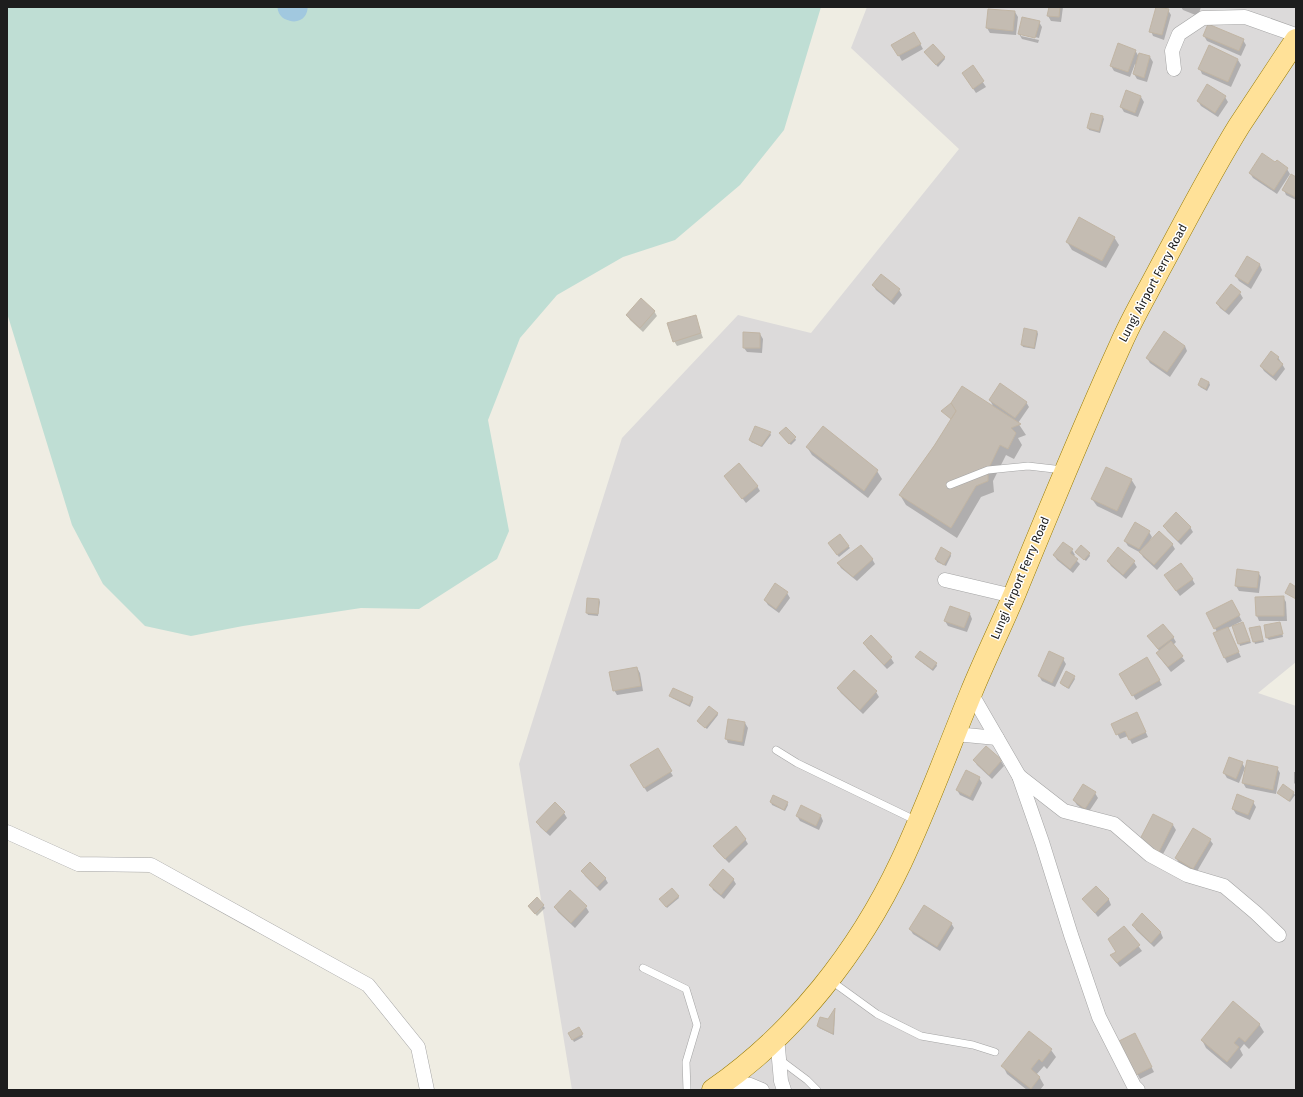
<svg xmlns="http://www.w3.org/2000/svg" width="1303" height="1097" font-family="'Fira Sans',sans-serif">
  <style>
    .residential { fill: #dcdada }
    .wetland { fill: #bfded4 }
    .shadow { fill: #0003 }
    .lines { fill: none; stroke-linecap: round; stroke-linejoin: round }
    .river { stroke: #a1c8df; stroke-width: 27 }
    .building { fill: #c4bcb2; stroke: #c1b5a4 }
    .service-casing { stroke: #a4a4a4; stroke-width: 8 }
    .minor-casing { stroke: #a4a4a4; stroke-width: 15 }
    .primary-casing { stroke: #977a00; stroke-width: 23 }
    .service { stroke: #fff; stroke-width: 7 }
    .minor { stroke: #fff; stroke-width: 14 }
    .primary { stroke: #ffe198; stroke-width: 22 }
    .labels { text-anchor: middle; stroke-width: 3; stroke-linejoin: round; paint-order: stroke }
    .street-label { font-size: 12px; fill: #1d1d1d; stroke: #fff }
  </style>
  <rect width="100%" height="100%" fill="#efede3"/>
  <polygon class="residential" points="867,7 1296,7 1296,662 1258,693 1296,706 1296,1090 572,1090 519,764 622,438 738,315 811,333 959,149 851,48"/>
  <polygon class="wetland" points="7,7 821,7 784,130 740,185 675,240 623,257 557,295 520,338 488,420 509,531 497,559 419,609 361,608 243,626 191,636 145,626 103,584 72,525 7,313"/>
  <g class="shadow">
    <polygon points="1050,7 1063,7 1061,22 1051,21 1048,16"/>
    <polygon points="1157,7 1168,10 1171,15 1164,40 1153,36 1151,31"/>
    <polygon points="1181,7 1201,7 1198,16 1183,10"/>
    <polygon points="1015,12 1018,17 1016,35 990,33 987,28"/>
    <polygon points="1039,22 1042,27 1039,38 1021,34 1021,36 1039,40 1038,43 1022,39 1019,34"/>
    <polygon points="914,33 923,49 902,61 893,45"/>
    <polygon points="1204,36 1243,40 1246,45 1241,56 1207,41"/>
    <polygon points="1135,50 1139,57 1150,57 1153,62 1147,82 1137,79 1134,74 1136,65 1135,64 1130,77 1114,71 1111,66"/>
    <polygon points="926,54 944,57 945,59 938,67"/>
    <polygon points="1238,60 1241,65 1231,87 1202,74 1200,69"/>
    <polygon points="973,67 986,87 976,93 966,78"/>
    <polygon points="1127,92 1141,97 1144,102 1138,117 1124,112 1121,107"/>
    <polygon points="1225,97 1228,102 1218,117 1201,106 1198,101"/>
    <polygon points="1091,114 1103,117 1104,119 1100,133 1089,130 1088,127"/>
    <polygon points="1276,164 1287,169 1290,174 1277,194 1253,178 1250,173"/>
    <polygon points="1291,175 1296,178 1296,200 1286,195 1284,190"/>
    <polygon points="1114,237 1119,245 1106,268 1072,250 1067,242"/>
    <polygon points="1247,258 1260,265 1262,270 1251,289 1239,281 1236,276"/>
    <polygon points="873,285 899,290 902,295 894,305 876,290"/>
    <polygon points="1240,293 1243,298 1229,315 1220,308 1217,303"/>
    <polygon points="654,311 657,316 643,332 630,320 627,315"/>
    <polygon points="695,316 703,338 677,346 674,341"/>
    <polygon points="1037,331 1038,334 1035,349 1023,347 1022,345"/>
    <polygon points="760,334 763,339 762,353 747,352 744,348"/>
    <polygon points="1185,346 1187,351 1170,377 1150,363 1147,358"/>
    <polygon points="1278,357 1285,369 1276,381 1264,371 1261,366"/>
    <polygon points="1209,382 1210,385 1207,391 1200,387 1199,385"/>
    <polygon points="990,400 1026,402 1029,407 1018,423 1026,435 1018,438 1022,445 1014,459 1006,455 993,481 994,492 981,497 957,538 906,505 900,495 952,420 942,411 994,408"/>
    <polygon points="770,433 771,435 762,447 751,442 750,440"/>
    <polygon points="781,435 795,438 796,440 791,445"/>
    <polygon points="807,447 877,471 882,479 868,498 812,455"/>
    <polygon points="725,476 757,486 760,491 746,503"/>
    <polygon points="1131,479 1136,487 1122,518 1097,506 1092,499"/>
    <polygon points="1164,526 1190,527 1193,532 1181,545 1167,531"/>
    <polygon points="1149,532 1152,537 1149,542 1172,544 1175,549 1157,570 1143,557 1141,553 1128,546 1125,541"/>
    <polygon points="830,546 848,546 850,548 839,557"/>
    <polygon points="1072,550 1075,555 1073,557 1080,564 1073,573 1057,560 1054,555"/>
    <polygon points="950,553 951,556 946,566 937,562 936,559"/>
    <polygon points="1076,553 1089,553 1090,556 1086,561"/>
    <polygon points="872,559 875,564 857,581 841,568 838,563"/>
    <polygon points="1108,561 1134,562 1137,567 1126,579 1111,566"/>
    <polygon points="1258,572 1261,577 1259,593 1239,591 1236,586"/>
    <polygon points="1192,579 1195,584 1180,596 1168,580"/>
    <polygon points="787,593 790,598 779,613 768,605 765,600"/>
    <polygon points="1283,597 1286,602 1287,621 1259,621 1257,616 1256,598"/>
    <polygon points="599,599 600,602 598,616 588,615 587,613"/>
    <polygon points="1234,606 1242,621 1228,628 1241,657 1227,663 1214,633 1217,632 1207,613"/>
    <polygon points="970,614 972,619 967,632 948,626 945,621"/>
    <polygon points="1280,623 1283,637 1269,640 1267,638"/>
    <polygon points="1244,626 1251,643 1240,646 1239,643"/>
    <polygon points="1250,629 1260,629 1264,642 1255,644"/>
    <polygon points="1173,637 1176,642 1173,645 1185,661 1171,672 1160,658 1157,654 1160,652 1152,641"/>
    <polygon points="864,643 891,658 894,663 887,669 867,648"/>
    <polygon points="916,658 936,663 937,666 933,671"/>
    <polygon points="1063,659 1066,664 1055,687 1042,681 1039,676"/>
    <polygon points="1147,659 1162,685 1136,700 1120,674"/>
    <polygon points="637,668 640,673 643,691 617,695 614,690"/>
    <polygon points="854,671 876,692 879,697 863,714 841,693 838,689"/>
    <polygon points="1074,677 1075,679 1069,689 1062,685 1061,683"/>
    <polygon points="671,696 692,698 693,700 690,707 672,698"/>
    <polygon points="717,713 718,715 707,729 699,723"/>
    <polygon points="1139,718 1148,737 1132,744 1128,736 1120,739 1112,724"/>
    <polygon points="729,720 745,723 748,728 744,746 728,743 726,738"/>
    <polygon points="986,747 1001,761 1004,766 992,779 977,765 974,760"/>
    <polygon points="657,749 673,776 647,792 631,765"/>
    <polygon points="1242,763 1245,768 1239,783 1227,778 1224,773"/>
    <polygon points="1277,768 1280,773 1276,794 1246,788 1243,783"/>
    <polygon points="1294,772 1296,772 1296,785 1294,783"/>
    <polygon points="979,778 982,783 973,801 960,795 957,790"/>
    <polygon points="1293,792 1295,795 1290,802 1278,793"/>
    <polygon points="1095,793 1098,798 1088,813 1077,805 1074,800"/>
    <polygon points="771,802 787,803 788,805 785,811 772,805"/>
    <polygon points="1253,802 1256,807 1250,820 1236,814 1233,809"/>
    <polygon points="555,804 564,813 567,818 550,836 540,827 537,822"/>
    <polygon points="1154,815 1173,825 1176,830 1162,856 1143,846"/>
    <polygon points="797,816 821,816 823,821 819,830 800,821"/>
    <polygon points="745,839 748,844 729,863 717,851 714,846"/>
    <polygon points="1210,840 1213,844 1196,873 1179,863 1176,858"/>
    <polygon points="582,871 605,878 608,883 600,891 585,876"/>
    <polygon points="733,879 736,884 724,899 713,890 711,885"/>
    <polygon points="1096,887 1109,900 1111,905 1098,917 1084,899"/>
    <polygon points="570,891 586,907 589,912 575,928 558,912 555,907"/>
    <polygon points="678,896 679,898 667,908 660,899"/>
    <polygon points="537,899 545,908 537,916 529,907"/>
    <polygon points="1142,915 1161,933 1163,938 1154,947 1136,930 1134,925"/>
    <polygon points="951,923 954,928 940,951 913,934 910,929"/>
    <polygon points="1124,927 1142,951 1120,967 1111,956 1117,952"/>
    <polygon points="835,1010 835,1011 834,1035 819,1028 818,1026 828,1020"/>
    <polygon points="1259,1024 1264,1032 1249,1049 1244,1044 1240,1049 1243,1055 1231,1069 1206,1048 1202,1040"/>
    <polygon points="578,1028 583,1037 574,1042 569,1033"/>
    <polygon points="1137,1039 1154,1072 1140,1079 1120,1041"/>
    <polygon points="1051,1050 1056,1057 1047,1069 1044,1066 1036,1075 1040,1078 1044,1085 1040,1090 1027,1090 1007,1074 1003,1066"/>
  </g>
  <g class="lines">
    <polyline class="river" points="291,7 294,8"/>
  </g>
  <g class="building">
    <polygon points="1049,7 1060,7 1059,17 1047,16"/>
    <polygon points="1156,7 1169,9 1162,35 1149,32"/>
    <polygon points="988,9 1015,11 1013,31 986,28"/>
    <polygon points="1022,17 1040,21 1035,38 1018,34"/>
    <polygon points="1208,24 1244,39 1239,51 1203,36"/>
    <polygon points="914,32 921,44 898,56 891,45"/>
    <polygon points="1118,43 1136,50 1128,72 1110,66"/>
    <polygon points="933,44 945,57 936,65 924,52"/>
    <polygon points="1209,45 1238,59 1228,82 1198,69"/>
    <polygon points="1139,53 1150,56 1144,78 1133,74"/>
    <polygon points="973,65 984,81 973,89 962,73"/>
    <polygon points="1207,84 1226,96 1215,113 1197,101"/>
    <polygon points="1126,90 1141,96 1135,113 1120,107"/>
    <polygon points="1091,113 1103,116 1099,131 1087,128"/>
    <polygon points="1262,153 1275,162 1277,160 1288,168 1274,190 1249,173"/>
    <polygon points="1291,174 1296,177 1295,197 1282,190"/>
    <polygon points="1079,217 1115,237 1102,261 1066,242"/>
    <polygon points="1247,256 1260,264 1248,284 1235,276"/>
    <polygon points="881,274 900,289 891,301 872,285"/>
    <polygon points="1231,284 1241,292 1225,311 1216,303"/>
    <polygon points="641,298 655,311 640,328 626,315"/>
    <polygon points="696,315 701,333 673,342 667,323"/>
    <polygon points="1024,328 1037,331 1034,348 1021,345"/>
    <polygon points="1164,331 1185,346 1167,372 1146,358"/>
    <polygon points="743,332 760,333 760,348 743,348"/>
    <polygon points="1271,351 1279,357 1277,359 1283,364 1273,376 1260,366"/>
    <polygon points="1201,378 1209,382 1206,389 1198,385"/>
    <polygon points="1000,383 1027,402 1015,418 989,400"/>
    <polygon points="962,386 1021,424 1011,428 1016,433 1008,449 1000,445 988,470 988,481 976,486 951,528 899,495 934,446 956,411 951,403"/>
    <polygon points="951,403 956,411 951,419 941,411"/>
    <polygon points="755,426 771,432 761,446 749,440"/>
    <polygon points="823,426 878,470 864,491 806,447"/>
    <polygon points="786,427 796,437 789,444 779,433"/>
    <polygon points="739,463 758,486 742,499 724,476"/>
    <polygon points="1106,467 1132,479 1117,511 1091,499"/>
    <polygon points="1176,512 1191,527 1178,541 1163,526"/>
    <polygon points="1135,522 1150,531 1139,549 1124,541"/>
    <polygon points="1159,531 1173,544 1154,565 1139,552"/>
    <polygon points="840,534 849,546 837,555 828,543"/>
    <polygon points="1063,542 1073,549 1070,553 1078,559 1070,569 1053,555"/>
    <polygon points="861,545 873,559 853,577 837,563"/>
    <polygon points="1081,545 1090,553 1084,560 1075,552"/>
    <polygon points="941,547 951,553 944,565 935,559"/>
    <polygon points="1118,547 1135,561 1123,575 1107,561"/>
    <polygon points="1181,563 1193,579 1176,591 1164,575"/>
    <polygon points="1237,569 1259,572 1257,588 1235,586"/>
    <polygon points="775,583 788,592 776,609 764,600"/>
    <polygon points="1290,583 1296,587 1296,599 1285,593"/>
    <polygon points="1284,596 1284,616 1256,616 1255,597"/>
    <polygon points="587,598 599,599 598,614 586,613"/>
    <polygon points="1232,600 1240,615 1214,629 1206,613"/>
    <polygon points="950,606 970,613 964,628 944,621"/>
    <polygon points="1243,622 1250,641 1238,644 1232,626"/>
    <polygon points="1280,622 1283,634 1266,638 1264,625"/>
    <polygon points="1163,624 1174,637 1158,649 1147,636"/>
    <polygon points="1260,626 1263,640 1253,642 1249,628"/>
    <polygon points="1228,627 1239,652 1224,658 1213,633"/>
    <polygon points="871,635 892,657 884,665 863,643"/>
    <polygon points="1171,641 1183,656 1168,667 1156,653"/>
    <polygon points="920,651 937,663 932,669 915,657"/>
    <polygon points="1049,651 1064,658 1052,683 1038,676"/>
    <polygon points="1147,657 1160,680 1132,696 1119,674"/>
    <polygon points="637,667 641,686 613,691 609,672"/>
    <polygon points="854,670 877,691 860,710 837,688"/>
    <polygon points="1066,671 1075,676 1068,688 1060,683"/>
    <polygon points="673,688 693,697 689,705 669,696"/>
    <polygon points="709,706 718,713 705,728 697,721"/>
    <polygon points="1137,712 1146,732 1129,740 1125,731 1116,735 1111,724"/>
    <polygon points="728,719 745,722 742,742 725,739"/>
    <polygon points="986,746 1002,760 989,775 973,760"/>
    <polygon points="658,748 672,771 644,788 630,765"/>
    <polygon points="1229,757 1243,762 1236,779 1223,773"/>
    <polygon points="1247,760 1278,767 1273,790 1242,783"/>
    <polygon points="966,770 980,777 970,797 956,790"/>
    <polygon points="1083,784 1096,792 1085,809 1073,800"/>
    <polygon points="1283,784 1294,792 1289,801 1277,793"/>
    <polygon points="1237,794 1254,801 1248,815 1232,809"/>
    <polygon points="773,795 788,802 784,810 770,802"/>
    <polygon points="555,802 565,812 546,832 536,822"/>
    <polygon points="801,805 821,815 816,826 796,816"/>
    <polygon points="1153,814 1173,824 1159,852 1139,841"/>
    <polygon points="736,826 746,839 725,859 713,846"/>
    <polygon points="1193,828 1211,839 1193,869 1175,858"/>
    <polygon points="590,862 606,878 597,887 581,871"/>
    <polygon points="723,869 734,879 721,895 709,885"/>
    <polygon points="1096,886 1109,899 1095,913 1082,899"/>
    <polygon points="672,888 679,896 666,907 659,899"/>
    <polygon points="570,890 587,906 571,923 554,907"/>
    <polygon points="537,897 544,905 535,914 528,906"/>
    <polygon points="924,905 952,923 937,947 909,929"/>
    <polygon points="1142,913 1161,932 1151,943 1132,925"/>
    <polygon points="1124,926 1140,945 1117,963 1110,955 1116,952 1108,939"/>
    <polygon points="1233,1001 1260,1024 1245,1042 1239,1037 1234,1043 1239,1047 1227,1062 1201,1040"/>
    <polygon points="835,1008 833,1034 817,1026 820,1017 828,1019"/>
    <polygon points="579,1027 583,1034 572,1040 568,1033"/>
    <polygon points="1029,1031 1052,1049 1042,1062 1039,1059 1031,1069 1040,1077 1031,1089 1001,1066"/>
    <polygon points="1135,1033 1152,1067 1136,1075 1119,1041"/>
  </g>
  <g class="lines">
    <g class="service-casing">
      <g id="service">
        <polyline points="950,485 988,470 1028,466 1063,470"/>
        <polyline points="776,750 797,763 917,821"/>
        <polyline points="643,968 686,989 697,1025 686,1062 687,1090"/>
        <polyline points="830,980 877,1014 921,1036 973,1045 995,1052"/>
        <polyline points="779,1059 807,1080 817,1090"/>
      </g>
    </g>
    <g class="minor-casing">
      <g id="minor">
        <polyline points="1174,69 1172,51 1179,34 1203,18 1245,17 1296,35"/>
        <polyline points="945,580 1013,596"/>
        <polyline points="971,693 1019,776 1042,842 1071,935 1099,1017 1134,1086 1138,1090"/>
        <polyline points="955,734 997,738"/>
        <polyline points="1019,776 1064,811 1114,824 1150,855 1187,875 1224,886 1256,913 1279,935"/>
        <polyline points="7,832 78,864 151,865 368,985 418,1047 427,1090"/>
        <polyline points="777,1037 781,1081 784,1090"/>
        <polyline points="725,1081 750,1085 762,1090"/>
      </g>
    </g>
    <g class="primary-casing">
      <path id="primary" d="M713,1090C794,1034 859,951 901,862C927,807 948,749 971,693C985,659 1001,626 1015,593C1049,510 1083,427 1120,346C1131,320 1146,295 1159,270C1185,222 1210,173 1239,126C1258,97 1277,69 1296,40"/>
    </g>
    <use href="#service" class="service"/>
    <use href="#minor" class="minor"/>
    <use href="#primary" class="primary"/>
  </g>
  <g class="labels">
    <g class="street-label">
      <text transform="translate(1153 283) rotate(-62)" y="4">Lungi Airport Ferry Road</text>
      <text transform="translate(1020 578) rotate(-67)" y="4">Lungi Airport Ferry Road</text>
    </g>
  </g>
  <rect width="1303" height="1097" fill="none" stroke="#1d1d1d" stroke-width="16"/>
</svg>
